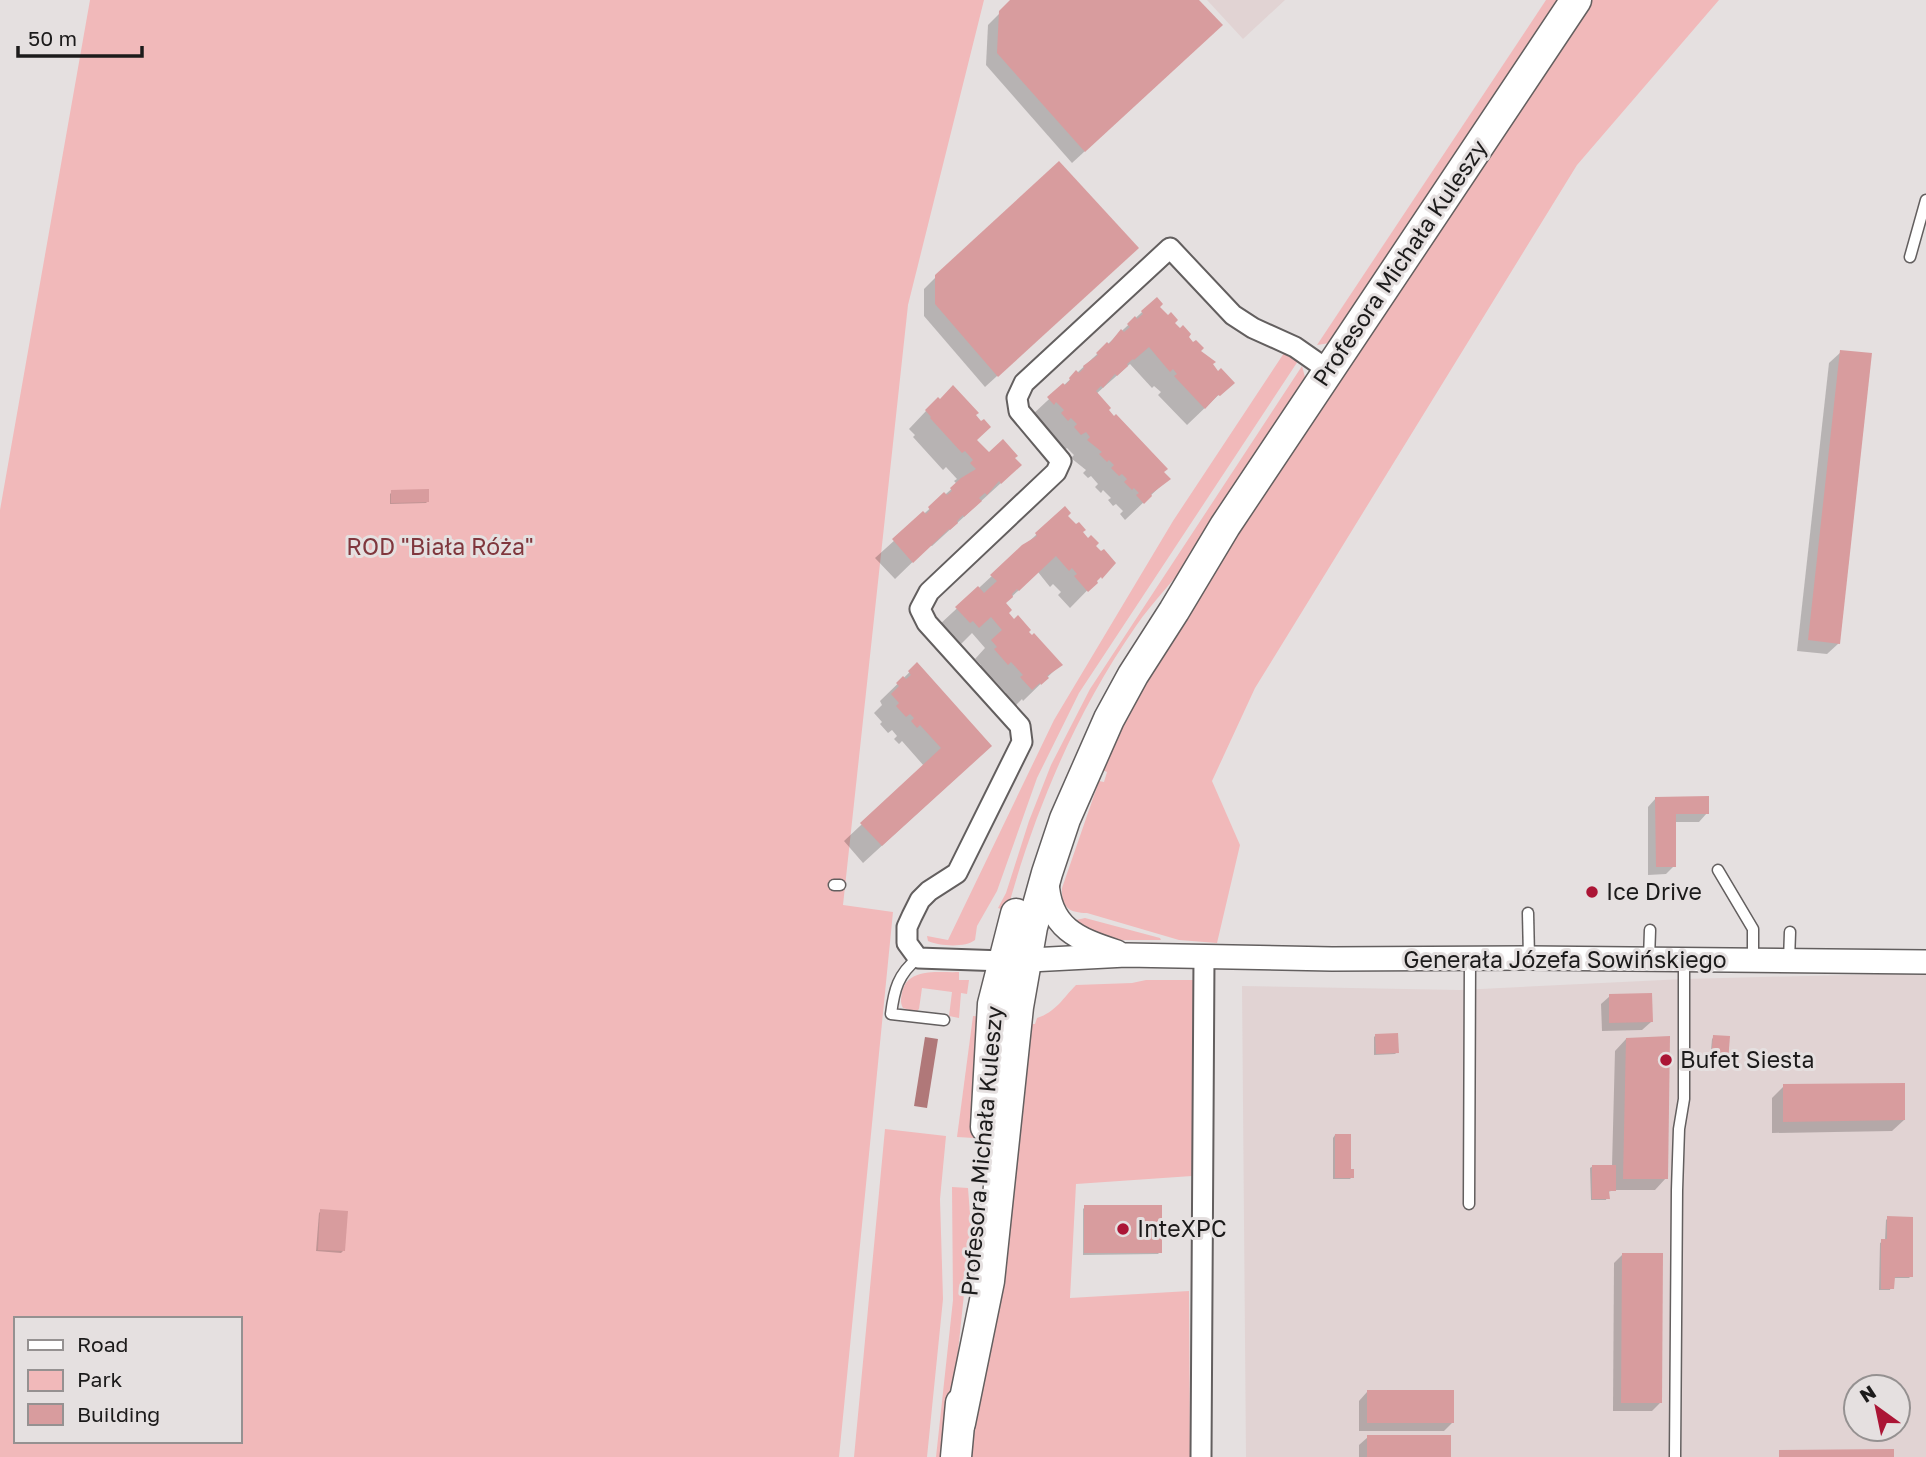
<svg xmlns="http://www.w3.org/2000/svg" width="1926" height="1457" font-family="'Golos Text',sans-serif">
  <style>
    .built { fill: #e1d3d3; fill-rule: evenodd }
    .green { fill: #f1b9ba; fill-rule: evenodd }
    .water { fill: #b07879 }
    .shadow { fill: #0003 }
    .building { fill: #d89c9e }
    .lines { fill: none; stroke-linecap: round; stroke-linejoin: round }
    .service-casing { stroke: #635f5f; stroke-width: 13 }
    .minor-casing { stroke: #635f5f; stroke-width: 23 }
    .tertiary-casing { stroke: #635f5f; stroke-width: 26 }
    .primary-casing { stroke: #635f5f; stroke-width: 33 }
    .service { stroke: #fff; stroke-width: 10 }
    .minor { stroke: #fff; stroke-width: 19 }
    .tertiary { stroke: #fff; stroke-width: 23 }
    .primary { stroke: #fff; stroke-width: 30 }
    .poi-dot { fill: #ab1535; stroke: #e5e0e0; stroke-width: 2.5 }
    .labels { text-anchor: middle; stroke-width: 6; stroke-linejoin: round; paint-order: stroke }
    .street-label { font-size: 23px; fill: #1c1b1b; stroke: #e5e0e0 }
    .park-label { font-size: 23px; fill: #80373d; stroke: #e5e0e0 }
    .poi-label { font-size: 23px; fill: #1c1b1b; stroke: #e5e0e0; text-anchor: start }
  </style>
  <rect width="100%" height="100%" fill="#e5e0e0"/>
  <g class="built">
    <polygon points="1207,0 1285,0 1243,39"/>
    <path d="M1926,973V1457H1246L1242,986L1460,990L1684,979ZM1856,1387H1898V1429H1856Z"/>
  </g>
  <g class="green">
    <path d="M90,0H984L908,305L843,905L893,912L839,1457H0V510ZM16,1319H240V1441H16Z"/>
    <polygon points="1546,0 1561,0 1330,343 1317,345"/>
    <path d="M1590,0H1719L1577,165L1255,688L1212,781L1240,845L1217,943L1179,940L1087,913C1069,913 1061,907 1062,888L1099,781L1104,782L1107,772L1100,769L1128,694Z"/>
    <path d="M1284,353L1298,361L1079,693L1037,778L997,891L977,926L975,940C965,948 939,946 928,941L927,936L948,940L1054,720L1173,521Z"/>
    <path d="M1302,366L1305,377L1304,386C1267,442 1233,502 1193,555C1175,580 1153,601 1136,626C1076,712 1035,810 1007,911L998,908L1006,893L1029,821L1051,765L1090,689Z"/>
    <polygon points="1085,918 1160,938 1161,940 1107,940 1069,925 1076,920"/>
    <path d="M959,972V980H969L967,994L961,993L959,1018L949,1016L952,992L922,988L919,1009L916,1012L903,1008C900,1002 901,999 902,992C908,967 939,973 959,972Z"/>
    <path d="M1146,980H1196L1192,1176L1076,1184L1070,1298L1189,1291L1190,1457H967L1029,1024H1035L1037,1018C1056,1012 1063,998 1076,985L1132,983Z"/>
    <polygon points="973,1016 985,1017 982,1105 974,1138 957,1137"/>
    <polygon points="885,1129 946,1136 940,1199 943,1299 927,1457 854,1457"/>
    <polygon points="952,1187 968,1188 971,1227 947,1457 936,1457 953,1300"/>
  </g>
  <polygon class="water" points="925,1037 938,1039 927,1108 914,1106"/>
  <g class="shadow">
    <polygon points="1013,0 1197,0 1209,37 1072,163 986,65 988,25"/>
    <polygon points="1125,259 985,387 924,316 924,289 936,277"/>
    <polygon points="1156,299 1158,307 1218,373 1232,382 1187,425 1158,395 1161,392 1154,386 1152,388 1130,364 1096,394 1107,410 1168,479 1125,520 1120,514 1123,511 1116,504 1113,506 1108,500 1111,498 1103,490 1101,493 1095,487 1098,484 1091,476 1088,478 1083,473 1086,470 1071,458 1074,455 1067,448 1063,451 1058,445 1060,443 1053,434 1050,437 1045,431 1047,429 1038,418 1035,421 1031,416"/>
    <polygon points="1841,352 1839,643 1827,654 1797,651 1829,363"/>
    <polygon points="926,411 974,415 975,440 1002,482 932,546 930,545 895,579 875,558 957,484 954,481 957,479 946,467 943,470 913,437 915,435 909,429"/>
    <polygon points="392,492 428,501 426,503 390,504 390,494"/>
    <polygon points="1066,516 1094,546 1114,563 1070,608 1058,595 1061,592 1053,584 1050,587 1038,572 1004,604 1007,613 1060,665 1023,701 1022,699 1014,707 1004,696 1006,693 993,679 990,681 978,668 981,665 975,659 985,648 972,633 961,644 955,637 952,639 939,625 1036,535"/>
    <polygon points="917,665 972,763 863,863 844,841 924,766 902,741 899,744 894,739 897,736 892,730 888,733 880,724 882,722 874,713 882,705 880,701"/>
    <polygon points="1656,798 1707,813 1699,822 1674,822 1674,866 1666,874 1648,875 1648,807"/>
    <polygon points="1610,996 1651,1022 1642,1030 1602,1031 1601,1004"/>
    <polygon points="1376,1035 1397,1052 1395,1054 1374,1055 1374,1037"/>
    <polygon points="1714,1037 1726,1061 1724,1064 1710,1063 1712,1039"/>
    <polygon points="1626,1039 1666,1178 1655,1190 1614,1190 1608,1192 1606,1200 1591,1200 1590,1168 1593,1166 1612,1166 1615,1051"/>
    <polygon points="1784,1086 1904,1120 1892,1131 1772,1133 1772,1098"/>
    <polygon points="1335,1135 1352,1177 1350,1179 1333,1179 1333,1138"/>
    <polygon points="1085,1207 1160,1252 1158,1254 1083,1255 1083,1209"/>
    <polygon points="321,1211 343,1251 341,1253 316,1251 319,1213"/>
    <polygon points="1888,1218 1911,1276 1909,1278 1893,1278 1890,1290 1879,1290 1880,1243 1885,1240 1886,1220"/>
    <polygon points="1622,1255 1660,1403 1652,1411 1613,1411 1614,1263"/>
    <polygon points="1367,1392 1452,1423 1444,1431 1359,1431 1359,1401"/>
    <polygon points="1368,1437 1449,1457 1359,1457 1359,1445"/>
  </g>
  <g class="building">
    <polygon points="1010,0 1199,0 1223,25 1085,152 997,53 999,11"/>
    <polygon points="1059,161 1139,248 998,377 935,304 935,275"/>
    <polygon points="1157,297 1163,304 1160,307 1168,315 1171,312 1178,320 1175,323 1180,328 1183,325 1191,334 1189,337 1193,342 1196,340 1204,348 1201,351 1216,362 1213,364 1218,371 1221,368 1235,383 1220,396 1218,395 1205,409 1174,376 1177,374 1173,369 1170,372 1149,347 1134,360 1133,359 1127,364 1128,366 1117,376 1115,374 1103,388 1101,386 1096,391 1111,408 1109,410 1114,416 1116,414 1168,469 1164,472 1171,479 1151,494 1152,496 1144,504 1136,495 1139,493 1134,488 1132,490 1124,482 1127,479 1122,474 1119,476 1111,468 1114,465 1109,460 1107,462 1099,454 1102,452 1087,440 1090,437 1086,432 1081,435 1074,427 1077,424 1071,418 1068,421 1061,413 1064,410 1056,402 1054,405 1047,397 1063,383 1065,385 1070,380 1069,378 1076,370 1079,373 1084,368 1083,366 1098,355 1096,353 1107,342 1109,344 1121,329 1124,332 1130,327 1127,324 1135,316 1137,319 1143,314 1141,311"/>
    <polygon points="1840,350 1872,353 1840,644 1808,640"/>
    <polygon points="953,385 979,413 976,415 981,421 984,419 991,427 977,440 989,452 1003,439 1018,456 1015,458 1022,465 1001,484 999,481 987,495 985,493 979,498 982,501 964,517 963,515 957,521 958,523 950,530 949,529 913,563 892,539 923,511 926,514 930,510 928,507 944,492 947,495 952,491 950,488 961,478 976,469 970,463 973,460 965,451 962,453 930,418 931,417 925,410 938,397 940,399"/>
    <polygon points="429,489 429,502 391,503 391,490"/>
    <polygon points="1065,506 1071,513 1068,516 1076,524 1079,522 1086,530 1083,532 1088,538 1091,535 1099,543 1096,546 1101,551 1104,549 1116,563 1102,579 1101,577 1097,581 1098,583 1088,592 1074,576 1077,574 1072,568 1069,571 1056,556 1019,591 1017,589 1012,594 1013,597 1006,603 1012,610 1009,613 1014,619 1018,615 1031,630 1029,632 1032,635 1034,633 1063,665 1047,676 1049,678 1041,685 1040,683 1032,690 1020,677 1023,675 1011,662 1008,665 994,649 997,647 991,640 1002,630 991,617 979,628 973,621 970,623 955,607 978,586 984,593 997,581 990,575 1022,545 1037,536 1035,533"/>
    <polygon points="917,662 992,746 882,846 860,823 941,748 920,725 917,728 911,721 914,718 910,714 906,717 896,706 899,703 891,694 899,686 896,683 903,676 906,679 911,675 908,671"/>
    <polygon points="1709,796 1709,814 1676,814 1676,867 1656,867 1655,797"/>
    <polygon points="1652,993 1653,1022 1609,1023 1609,994"/>
    <polygon points="1398,1033 1399,1053 1376,1054 1375,1034"/>
    <polygon points="1713,1035 1730,1036 1728,1062 1711,1061"/>
    <polygon points="1670,1036 1668,1179 1623,1179 1626,1038"/>
    <polygon points="1905,1083 1905,1120 1783,1122 1783,1084"/>
    <polygon points="1335,1134 1351,1134 1351,1169 1354,1169 1354,1178 1335,1178"/>
    <polygon points="1592,1165 1616,1165 1616,1191 1609,1191 1610,1199 1592,1199"/>
    <rect x="1084" y="1205" width="78" height="48"/>
    <polygon points="320,1209 348,1211 345,1251 318,1250"/>
    <polygon points="1887,1216 1913,1217 1913,1277 1895,1277 1894,1289 1881,1289 1881,1239 1887,1239"/>
    <polygon points="1622,1253 1663,1253 1662,1403 1621,1403"/>
    <rect x="1367" y="1390" width="87" height="33"/>
    <rect x="1367" y="1435" width="84" height="22"/>
    <polygon points="1894,1449 1894,1457 1779,1457 1779,1450"/>
  </g>
  <g class="lines">
    <g class="service-casing">
      <g id="service">
        <polyline points="1910,257 1926,200"/>
        <polyline points="1718,870 1753,929 1753,960"/>
        <polyline points="834,885 840,885"/>
        <polyline points="1528,913 1529,958"/>
        <path d="M918,958C898,974 894,990 891,1014L944,1020"/>
        <polyline points="1649,959 1650,930"/>
        <polyline points="1789,961 1790,932"/>
        <polyline points="1469,1204 1470,960"/>
        <polyline points="1675,1457 1677,1190 1679,1129 1684,1099 1684,961"/>
      </g>
    </g>
    <g class="minor-casing">
      <g id="minor">
        <polyline points="1004,961 918,958 907,943 907,927 912,916 920,900 929,891 957,873 1022,742 1020,726 927,623 920,609 929,592 1056,472 1061,461 1019,411 1017,398 1024,383 1170,248 1233,315 1253,328 1295,347 1328,370"/>
        <polyline points="1201,1457 1204,958"/>
      </g>
    </g>
    <g class="tertiary-casing">
      <g id="tertiary">
        <path d="M1047,881C1049,928 1077,939 1117,952"/>
        <polyline points="1012,961 1126,955 1332,959 1529,958 1926,962"/>
      </g>
    </g>
    <g class="primary-casing">
      <g id="primary">
        <polyline points="986,1127 993,1004 1016,914"/>
        <polyline points="960,1423 989,1281 1018,1007 1032,927 1047,873 1065,819 1109,719 1133,675 1174,611 1225,526 1576,0"/>
        <polyline points="956,1457 961,1403"/>
      </g>
    </g>
    <use href="#service" class="service"/>
    <use href="#minor" class="minor"/>
    <use href="#tertiary" class="tertiary"/>
    <use href="#primary" class="primary"/>
  </g>
  <g class="poi-dot">
    <circle cx="1592" cy="892" r="7"/>
    <circle cx="1666" cy="1060" r="7"/>
    <circle cx="1123" cy="1229" r="7"/>
  </g>
  <g class="labels">
    <g class="street-label">
      <text transform="translate(1400 263) rotate(-56)" y="8">Profesora Michała Kuleszy</text>
      <text x="1565" y="968">Generała Józefa Sowińskiego</text>
      <text transform="translate(982 1151) rotate(-85)" y="8">Profesora Michała Kuleszy</text>
    </g>
    <g class="park-label">
      <text x="440" y="555">ROD "Biała Róża"</text>
    </g>
    <g class="poi-label">
      <text x="1606" y="900">Ice Drive</text>
      <text x="1680" y="1068">Bufet Siesta</text>
      <text x="1137" y="1237">InteXPC</text>
    </g>
  </g>
  <rect x="14" y="1317" width="228" height="126" fill="#e5e0e0" stroke="#959191" stroke-width="2"/>
  <rect x="28" y="1340" width="35" height="10" fill="#ffffff" stroke="#959191" stroke-width="2"/>
  <text x="77" y="1352" font-size="21" fill="#1c1b1b">Road</text>
  <rect x="28" y="1370" width="35" height="21" fill="#f1b9ba" stroke="#959191" stroke-width="2"/>
  <text x="77" y="1387" font-size="21" fill="#1c1b1b">Park</text>
  <rect x="28" y="1404" width="35" height="21" fill="#d89c9e" stroke="#959191" stroke-width="2"/>
  <text x="77" y="1422" font-size="21" fill="#1c1b1b">Building</text>
  <g transform="translate(1877 1408) rotate(327)"><circle r="33" fill="#e5e0e0" stroke="#959191" stroke-width="2"/>
  <path d="M0-5L12 26L0 18L-12 26Z" fill="#ab1535"/>
  <text y="-10" font-size="19" font-weight="bold" text-anchor="middle" fill="#1c1b1b">N</text>
  </g>
  <path d="M18 46v10h124v-10" fill="none" stroke="#1c1b1b" stroke-width="3.5"/>
  <text x="28" y="46" font-size="21" fill="#1c1b1b" stroke="#e5e0e0" stroke-width="5" paint-order="stroke">50 m</text>
</svg>
